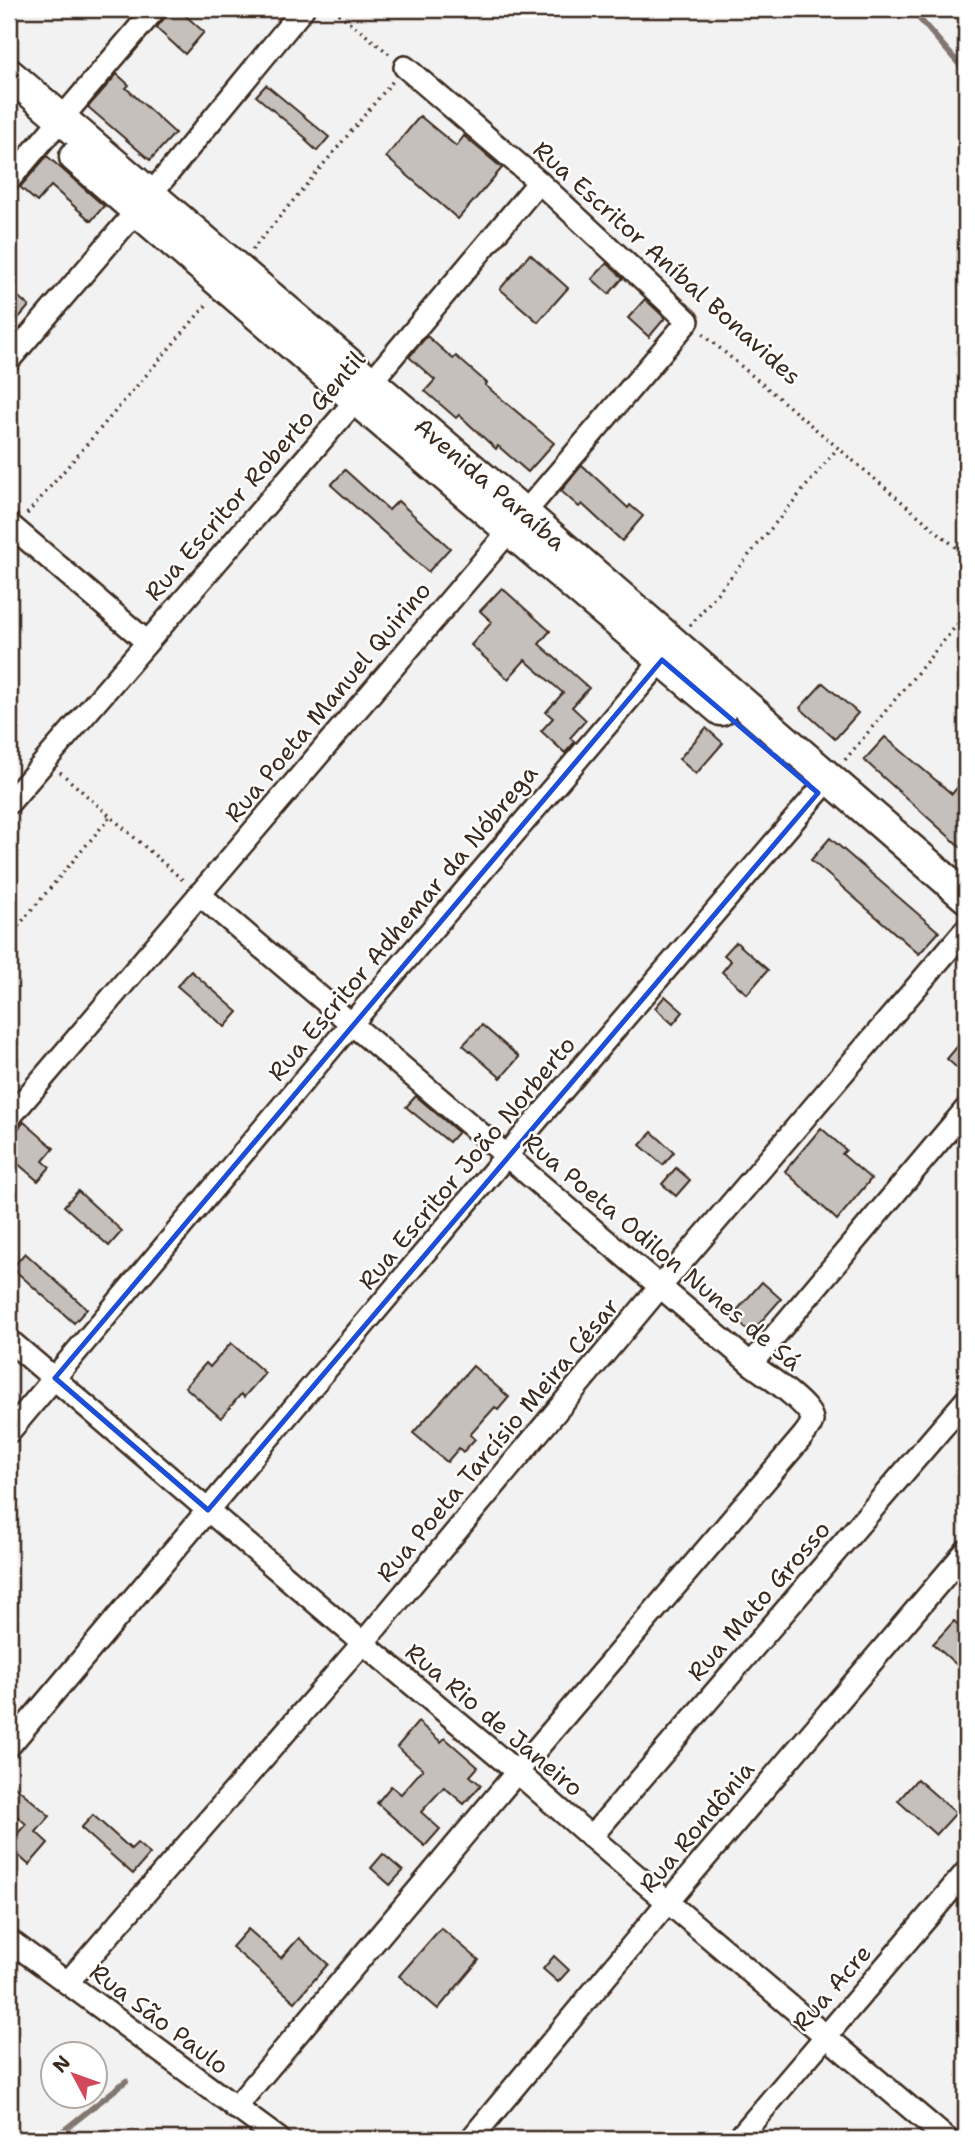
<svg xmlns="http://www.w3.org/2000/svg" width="975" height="2148" font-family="'Shantell Sans',sans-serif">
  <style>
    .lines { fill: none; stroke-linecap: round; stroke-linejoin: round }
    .stream { stroke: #827770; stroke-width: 6 }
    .building { fill: #c6c0bd; stroke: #3b2a1e; stroke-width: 2 }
    .street-casing { stroke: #3b2a1e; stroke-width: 26 }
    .secondary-casing { stroke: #3b2a1e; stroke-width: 35 }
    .path { stroke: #3b2a1e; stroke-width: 3.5; stroke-dasharray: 2 5; stroke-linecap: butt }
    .street { stroke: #fff; stroke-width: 21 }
    .secondary { stroke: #fff; stroke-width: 30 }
    .marked { fill: none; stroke: #1d4ed8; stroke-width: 5; stroke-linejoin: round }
    .labels { text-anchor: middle; stroke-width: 5; stroke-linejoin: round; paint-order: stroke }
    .street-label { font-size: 24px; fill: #3b2a1e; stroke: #fff }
  </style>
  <rect width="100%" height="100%" fill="#f3f2f2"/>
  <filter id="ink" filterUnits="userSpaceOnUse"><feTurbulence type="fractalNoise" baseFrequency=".0143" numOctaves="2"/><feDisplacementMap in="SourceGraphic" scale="14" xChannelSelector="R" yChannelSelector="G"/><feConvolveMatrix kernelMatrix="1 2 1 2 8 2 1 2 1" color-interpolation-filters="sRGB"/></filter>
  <g filter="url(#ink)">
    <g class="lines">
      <g class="stream">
        <polyline points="911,9 966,72"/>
        <polyline points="53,2139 126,2081"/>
      </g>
    </g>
    <g class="building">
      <polygon points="172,9 178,9 204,32 185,54 156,28"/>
      <polygon points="117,74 129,85 126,88 175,133 150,160 88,107"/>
      <polygon points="266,85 329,137 317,151 305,140 307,139 256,96"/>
      <polygon points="420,116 456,146 464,136 502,168 458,219 386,157"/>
      <polygon points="47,156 104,206 91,221 51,186 37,202 20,187"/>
      <polygon points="530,254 568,288 538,322 500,289"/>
      <polygon points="607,263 623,278 609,294 592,279"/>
      <polygon points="15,294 29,306 9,329 9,302"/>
      <polygon points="645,299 665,318 649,337 628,318"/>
      <polygon points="427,336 453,359 456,356 487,383 485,385 554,443 528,472 498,446 496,449 459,415 456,418 425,391 435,380 409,357"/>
      <polygon points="582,465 628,508 630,505 643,516 622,541 582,504 579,507 561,491"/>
      <polygon points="345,470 389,510 398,501 450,548 428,572 331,485"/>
      <polygon points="502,588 550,631 539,644 589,688 572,707 586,720 570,738 575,742 565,753 541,731 553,718 546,712 563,693 525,660 508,679 471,645 492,622 480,611"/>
      <polygon points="823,683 858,713 835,739 800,708"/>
      <polygon points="706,728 723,743 696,774 679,759"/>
      <polygon points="885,737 952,794 966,777 966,852 864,760"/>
      <polygon points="830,838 939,932 919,954 811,860"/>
      <polygon points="736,942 768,970 747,994 722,972 731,961 724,955"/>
      <polygon points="191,971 238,1012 225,1027 177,986"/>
      <polygon points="665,996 683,1012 673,1024 655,1008"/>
      <polygon points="482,1025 519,1057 501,1078 463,1045"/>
      <polygon points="966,1036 966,1076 947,1059"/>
      <polygon points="416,1096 458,1132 449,1142 406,1107"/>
      <polygon points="24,1122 54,1148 43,1161 50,1167 38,1181 9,1156 9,1139"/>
      <polygon points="821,1128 846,1150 842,1154 871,1179 837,1220 785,1171"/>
      <polygon points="652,1132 674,1152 663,1165 640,1145"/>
      <polygon points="676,1168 690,1180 676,1196 662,1184"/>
      <polygon points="78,1191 122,1231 109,1246 64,1206"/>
      <polygon points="25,1253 87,1309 74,1323 12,1268"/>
      <polygon points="762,1282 781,1299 751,1333 732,1316"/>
      <polygon points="231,1343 265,1373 244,1397 241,1394 221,1418 185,1387 206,1363 210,1367"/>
      <polygon points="473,1366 509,1397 498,1410 495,1407 470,1435 475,1439 463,1452 459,1448 447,1462 413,1433"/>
      <polygon points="954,1621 966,1632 966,1673 933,1644"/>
      <polygon points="418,1722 441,1742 445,1738 478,1767 470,1776 481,1785 464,1804 444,1787 421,1812 440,1829 425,1846 377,1803 391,1786 401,1794 423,1769 397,1747"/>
      <polygon points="917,1779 956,1813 936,1835 898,1801"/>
      <polygon points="9,1781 50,1816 36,1832 48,1843 29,1865 9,1847 9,1843 26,1824 9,1809"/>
      <polygon points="93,1815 131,1849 137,1843 150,1854 133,1874 81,1828"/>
      <polygon points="383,1854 403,1871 390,1885 371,1868"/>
      <polygon points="441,1928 479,1960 438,2009 399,1976"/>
      <polygon points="248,1929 281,1958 299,1938 328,1964 295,2002 232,1947"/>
      <polygon points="554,1956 569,1970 558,1982 543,1969"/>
    </g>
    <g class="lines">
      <g class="street-casing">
        <g id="street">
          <polyline points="9,180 155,9"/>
          <polyline points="9,360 151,194 303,9"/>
          <polyline points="9,524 147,642"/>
          <polyline points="9,803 356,400 539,182"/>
          <path d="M199,894L751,1364C763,1373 814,1407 812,1421C811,1426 806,1432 803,1436L517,1772L235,2108"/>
          <polyline points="9,1118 688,321 539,182 405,67"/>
          <polyline points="9,1340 363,1643 517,1772 591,1837 947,2139"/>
          <polyline points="751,1364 966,1109"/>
          <polyline points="9,1432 352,1023 670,651"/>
          <polyline points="9,1746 506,1156 830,778"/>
          <polyline points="591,1837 966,1400"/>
          <polyline points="9,1940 279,2139"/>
          <polyline points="67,1983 363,1643 660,1287 966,929"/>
          <polyline points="471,2139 667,1903 966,1551"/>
          <polyline points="738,2139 966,1872"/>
        </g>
      </g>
      <g class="secondary-casing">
        <g id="secondary">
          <path id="s1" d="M9,74L524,513L966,897"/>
          <polyline points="75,157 356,400 721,710"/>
        </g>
      </g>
      <g class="path">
        <polyline points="333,9 392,56"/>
        <polyline points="252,250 393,81"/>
        <polyline points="703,334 966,556"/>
        <polyline points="27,514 209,302"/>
        <polyline points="690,626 837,449"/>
        <polyline points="845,760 966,614"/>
        <polyline points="60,772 186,883"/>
        <polyline points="9,937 110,817"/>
      </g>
      <use href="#street" class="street"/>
      <use href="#secondary" class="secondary"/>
    </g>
  </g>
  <path class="marked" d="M662,660L818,793L208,1510L55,1378Z"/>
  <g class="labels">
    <g class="street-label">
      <text transform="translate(667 263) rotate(42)" y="8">Rua Escritor Aníbal Bonavides</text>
      <text transform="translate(255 476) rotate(-49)" y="8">Rua Escritor Roberto Gentil</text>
      <text dy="8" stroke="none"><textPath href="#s1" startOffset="632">Avenida Paraíba</textPath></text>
      <text transform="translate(328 702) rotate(-50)" y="8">Rua Poeta Manuel Quirino</text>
      <text transform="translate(403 923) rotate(-50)" y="8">Rua Escritor Adhemar da Nóbrega</text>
      <text transform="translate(467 1163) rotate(-50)" y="8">Rua Escritor João Norberto</text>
      <text transform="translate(662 1252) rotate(40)" y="8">Rua Poeta Odilon Nunes de Sá</text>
      <text transform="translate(498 1440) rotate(-50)" y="8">Rua Poeta Tarcísio Meira César</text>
      <text transform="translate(759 1601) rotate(-49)" y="8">Rua Mato Grosso</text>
      <text transform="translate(494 1720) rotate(40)" y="8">Rua Rio de Janeiro</text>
      <text transform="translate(697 1827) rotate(-50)" y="8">Rua Rondônia</text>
      <text transform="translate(832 1988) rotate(-49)" y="8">Rua Acre</text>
      <text transform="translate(159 2019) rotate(37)" y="8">Rua São Paulo</text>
    </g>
  </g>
  <rect width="975" height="2148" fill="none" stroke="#fff" stroke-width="35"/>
  <rect x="18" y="18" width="940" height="2113" fill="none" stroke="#3b2a1e" stroke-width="2.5" filter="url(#ink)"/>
  <g transform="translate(74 2075) rotate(311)"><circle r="33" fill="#ffffff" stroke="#b1aaa5" stroke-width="2"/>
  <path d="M0-5L12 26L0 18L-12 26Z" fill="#d1495b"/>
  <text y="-10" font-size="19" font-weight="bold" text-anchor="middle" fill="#3b2a1e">N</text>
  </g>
</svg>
